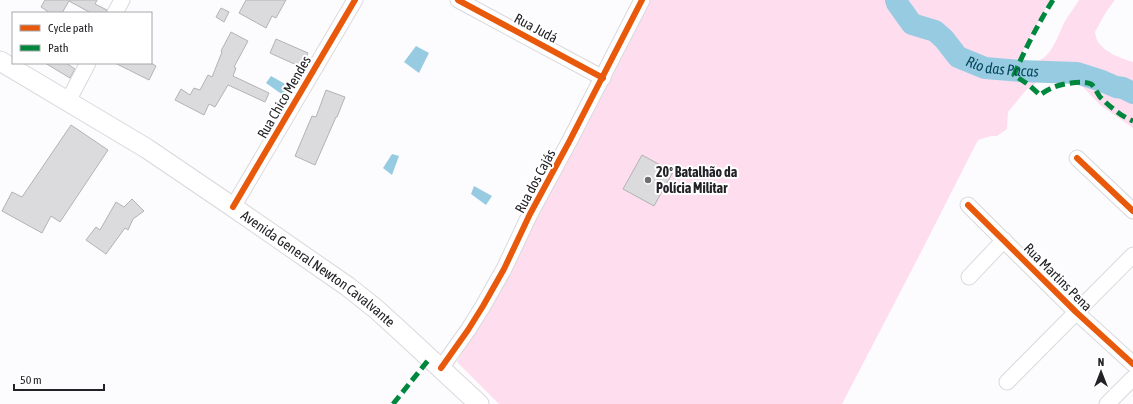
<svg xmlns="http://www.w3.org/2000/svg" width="1133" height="404" font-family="'Asap Condensed',sans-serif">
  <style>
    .green { fill: #fedeee }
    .water { fill: #97cbe2 }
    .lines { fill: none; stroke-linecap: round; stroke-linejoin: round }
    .river { stroke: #97cbe2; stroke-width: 22 }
    .building { fill: #dbdadc; stroke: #b3b2b5 }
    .minor-casing { stroke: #d9d8dc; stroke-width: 17 }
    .major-casing { stroke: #d9d8dc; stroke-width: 21 }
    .minor { stroke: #fff; stroke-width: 15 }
    .major { stroke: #fff; stroke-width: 19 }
    .quiet { stroke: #00873e; stroke-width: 5; stroke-dasharray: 10 5; stroke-linecap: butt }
    .cycleway-casing { stroke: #fff; stroke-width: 8 }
    .cycleway { stroke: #e8590c; stroke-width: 6 }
    .poi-dot { fill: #6f6f72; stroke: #fff; stroke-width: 1.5 }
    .labels { text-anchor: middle; stroke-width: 4; stroke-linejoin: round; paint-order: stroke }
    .street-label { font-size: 14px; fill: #232327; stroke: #fff }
    .poi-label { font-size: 14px; font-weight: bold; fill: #232327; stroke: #fff; text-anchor: start }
    .water-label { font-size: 15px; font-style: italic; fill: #03465c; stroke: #fff }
  </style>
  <rect width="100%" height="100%" fill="#fcfcfe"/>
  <path class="green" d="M650,0H1050L1020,57C1047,74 1056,39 1065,21C1069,14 1075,7 1079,0H1115L1106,12L1095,32C1096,35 1096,39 1098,42C1106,53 1120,58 1133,62V128L1100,105L1083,87L1070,81L1052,78L1041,80L1027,89L1008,112L1007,129L997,136H991L978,140L919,256L842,404H499L457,362L541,209Z"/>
  <g class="water">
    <polygon points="416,46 429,53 419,73 404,62"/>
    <polygon points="271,76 287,85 283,95 266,83"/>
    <polygon points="392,154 399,156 392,175 383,168"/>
    <polygon points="474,186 492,196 486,205 471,194"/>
  </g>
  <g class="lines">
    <path class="river" id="s1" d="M896,0L897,3L912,24L935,31L944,39L958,57L985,68L1020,71L1077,73L1102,81L1116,87L1123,88L1133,93"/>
  </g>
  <g class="building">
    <polygon points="45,0 97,0 95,4 107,10 106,13 91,13 69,1 62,13 50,13 41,7"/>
    <polygon points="246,0 286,0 276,18 272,16 266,28 239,13"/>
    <polygon points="221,8 229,12 224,22 216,17"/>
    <polygon points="231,32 248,41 234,67 236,68 233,76 269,93 265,102 228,85 215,107 209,104 204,115 175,100 181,89 190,95 194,88 200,90 208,75 212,77 222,52 221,51"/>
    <polygon points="276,39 308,53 301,67 270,53"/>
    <polygon points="45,63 66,63 75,69 70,78"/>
    <polygon points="115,63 151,63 156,66 149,80"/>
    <polygon points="326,90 345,97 337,117 336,117 315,165 295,156 312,116 316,117"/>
    <polygon points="71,125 108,150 60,222 51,216 42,233 2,211 12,192 22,197"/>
    <polygon points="642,155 673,172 654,206 623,189"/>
    <polygon points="132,199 144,211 133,219 128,230 125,228 106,254 86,240 96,227 100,230 116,202 124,207"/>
  </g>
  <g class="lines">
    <g class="minor-casing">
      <g id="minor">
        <polyline points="458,0 603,78"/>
        <polyline points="115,13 122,0"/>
        <polyline points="68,101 88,63"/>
        <polyline points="1077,158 1133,211"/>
        <polyline points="968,205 1076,312 1133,364"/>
        <polyline points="233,207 355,0"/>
        <polyline points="969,277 1004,240"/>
        <polyline points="441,368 468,330 483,306 504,269 530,214 569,142 642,0"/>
        <polyline points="1007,382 1133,255"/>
        <polyline points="1107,404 1133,378"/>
      </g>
    </g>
    <g class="major-casing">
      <g id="major">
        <path id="s2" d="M0,61L146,148L233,207L347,286L376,309L397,328L479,404"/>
      </g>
    </g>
    <use href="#minor" class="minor"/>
    <use href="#major" class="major"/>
    <g class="quiet">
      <path d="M1053,0C1038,24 1025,49 1014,75L1029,85L1040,95C1044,92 1049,89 1054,87C1061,84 1084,80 1091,84C1095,87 1097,93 1100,97C1108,105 1122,117 1133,121"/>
      <polyline points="393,404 430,358"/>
    </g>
    <g class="cycleway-casing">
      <g id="cycleway">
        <polyline points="458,0 603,78"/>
        <polyline points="1077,158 1133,211"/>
        <polyline points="968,205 1076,312 1133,364"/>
        <polyline points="233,207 355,0"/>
        <polyline points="441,368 468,330 483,306 504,269 530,214 569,142 642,0"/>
      </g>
    </g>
    <use href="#cycleway" class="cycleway"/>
  </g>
  <circle class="poi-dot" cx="648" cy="180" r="4"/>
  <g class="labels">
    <g class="street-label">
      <text transform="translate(536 28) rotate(28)" y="5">Rua Judá</text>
      <text transform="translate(284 97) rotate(-60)" y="5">Rua Chico Mendes</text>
      <text transform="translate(535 181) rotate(-62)" y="5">Rua dos Cajás</text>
      <text dy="5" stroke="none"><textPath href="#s2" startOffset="380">Avenida General Newton Cavalvante</textPath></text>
      <text transform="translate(1058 277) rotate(45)" y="5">Rua Martins Pena</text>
    </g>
    <g class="poi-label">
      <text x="656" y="177">20º Batalhão da<tspan x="656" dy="16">Polícia Militar</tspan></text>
    </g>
    <g class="water-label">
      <text dy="5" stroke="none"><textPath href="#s1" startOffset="134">Rio das Pacas</textPath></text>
    </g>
  </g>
  <rect x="12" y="12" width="140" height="52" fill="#ffffff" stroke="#a7a7a9"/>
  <rect x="20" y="25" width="20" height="6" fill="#e8590c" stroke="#a7a7a9"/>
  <text x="48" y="32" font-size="12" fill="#232327">Cycle path</text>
  <rect x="20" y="45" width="20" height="6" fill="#00873e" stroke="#a7a7a9"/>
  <text x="48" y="52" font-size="12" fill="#232327">Path</text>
  <g transform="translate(1101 372)" stroke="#ffffff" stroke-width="3" paint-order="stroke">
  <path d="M0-3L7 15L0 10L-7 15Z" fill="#232327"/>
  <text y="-6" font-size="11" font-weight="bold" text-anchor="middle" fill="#232327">N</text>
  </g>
  <path d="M14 384v6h90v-6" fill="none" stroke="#232327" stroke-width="2"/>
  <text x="20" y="384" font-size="12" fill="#232327" stroke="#ffffff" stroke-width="3" paint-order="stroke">50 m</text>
</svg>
